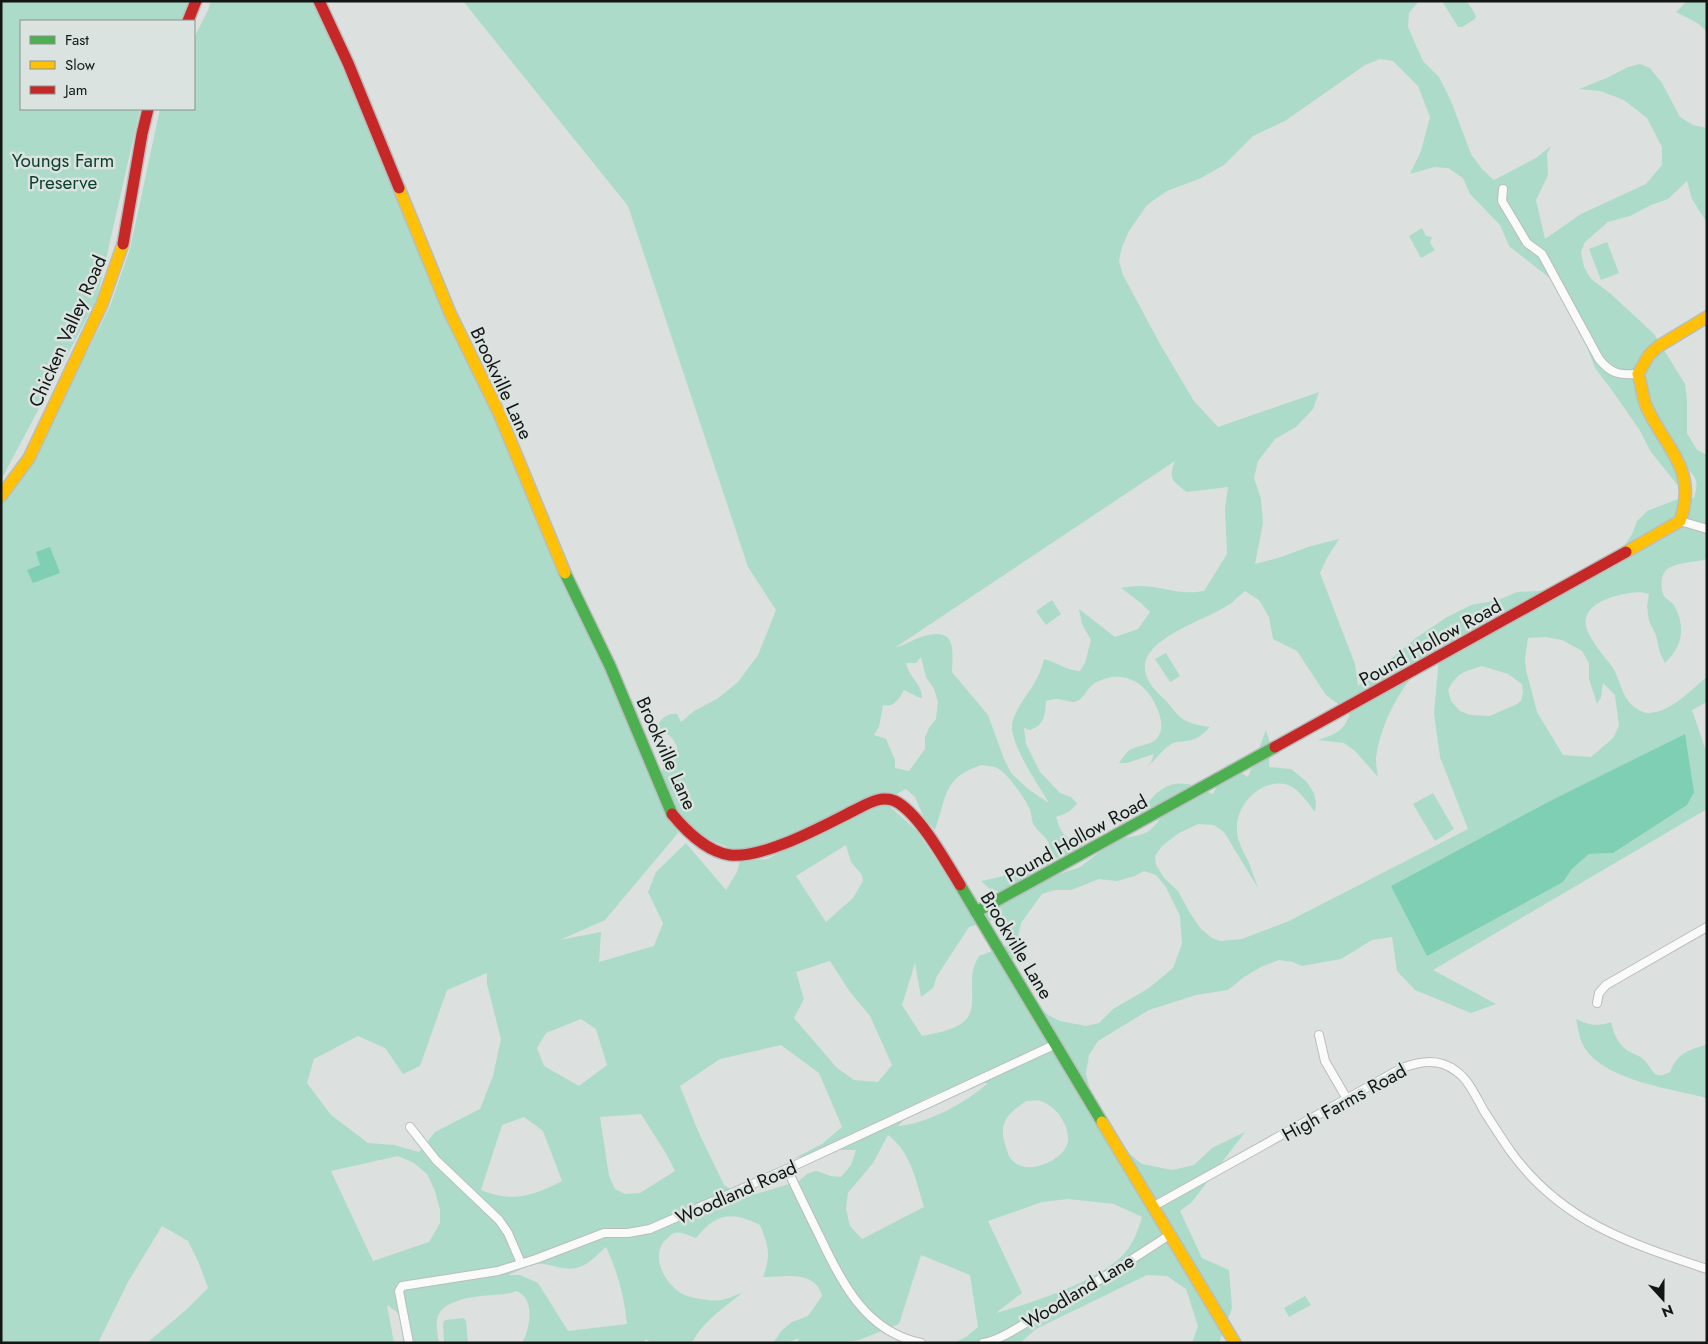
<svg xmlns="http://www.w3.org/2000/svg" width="1708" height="1344" font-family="Jost,sans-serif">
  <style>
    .green { fill: #acdbc9; fill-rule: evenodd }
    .water { fill: #7ecfb4 }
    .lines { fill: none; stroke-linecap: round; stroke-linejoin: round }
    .street-casing { stroke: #b9bdbc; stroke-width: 10 }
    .fast-casing { stroke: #b9bdbc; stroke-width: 14 }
    .slow-casing { stroke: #b9bdbc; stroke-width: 14 }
    .jam-casing { stroke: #b9bdbc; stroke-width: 14 }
    .street { stroke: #fafafa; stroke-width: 8 }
    .fast { stroke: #4caf50; stroke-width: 11 }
    .slow { stroke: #ffc107; stroke-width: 11 }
    .jam { stroke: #c62828; stroke-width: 11 }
    .labels { text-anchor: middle; stroke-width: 5; stroke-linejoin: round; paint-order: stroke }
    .park-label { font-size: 19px; fill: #0a3e2e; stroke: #dae3df }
    .street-label { font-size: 19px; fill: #131615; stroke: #dae3df }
  </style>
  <rect width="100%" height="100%" fill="#dce1df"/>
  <g class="green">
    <polygon points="1,1 189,1 181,21 21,21 21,109 140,109 97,299 1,480"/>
    <path d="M210,1H313L678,833L605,920L560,940L601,932L599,962L654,946L663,923L648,892L656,872L686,843L726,890L737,872L742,853L694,833L684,824L663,791L661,776L664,762L669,753L678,749C671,733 667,732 650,731C660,725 663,712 677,714L681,722L694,711L717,699L738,682L758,655L776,610L748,567L628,206L463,1H1419L1409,13L1408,27L1415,43L1423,61L1439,77L1451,101L1471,154L1482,169L1494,180L1536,158L1551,146L1547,154L1548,175L1536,200L1545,239L1581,214L1646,184L1662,165V147L1647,118L1624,100L1600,91L1579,89L1609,77L1628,67L1640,64L1650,68L1662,83L1680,117L1693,125L1707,128V223L1692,199L1687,181L1668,199L1651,205L1630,216L1608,222L1585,242L1581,252L1584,267L1591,279L1611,294L1654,334L1685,384L1687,401V433L1697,450L1707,455V559C1694,563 1681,561 1669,568C1660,573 1660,588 1664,596C1667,600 1673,602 1675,607C1686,628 1682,647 1665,663L1660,653L1656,635L1649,621L1647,606L1649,594C1637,590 1624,594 1612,597C1601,601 1589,606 1586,618C1582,633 1605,656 1613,668C1619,678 1622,694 1629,702C1634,708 1642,713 1649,713C1672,712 1690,690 1707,677V702L1692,710L1707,754V809L1433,970L1496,1004L1471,1013L1415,990L1397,971L1392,937L1372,940L1341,959L1302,966L1293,962L1279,960L1261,967L1244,977L1228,990L1196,995L1149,1010L1098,1041L1089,1055L1086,1073L1098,1128L1142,1164L1172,1170L1194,1165L1212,1148L1245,1132L1192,1202L1180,1211L1202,1258L1229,1270L1232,1308L1219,1343H1192L1198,1326L1186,1289L1167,1276L1147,1275L1036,1329L1020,1343H954L966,1337L978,1327L970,1275L921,1255L899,1324L859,1340L841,1343H797L799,1338L787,1343H773L782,1330L792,1322L808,1316L822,1296C816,1269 783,1277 763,1277C771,1255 769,1247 760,1225C732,1211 716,1213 696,1238C690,1236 680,1231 674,1233C671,1234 670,1236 668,1238C647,1253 666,1289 687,1296C696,1298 711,1302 721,1300C728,1299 735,1295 742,1293C725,1307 702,1322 692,1343H651L646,1339L643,1343H522C530,1329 536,1298 516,1291C504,1296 495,1294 482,1296C469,1297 443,1302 438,1316C435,1323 438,1335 439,1343H412L397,1312L387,1305L394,1343H147L187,1309L208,1288L198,1261L188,1241L162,1226L128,1282L98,1343H1V503L31,465L110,306L130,249L160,109H194V38L209,8ZM1380,59L1393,61L1418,86L1430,117L1421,151L1410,174L1434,167L1448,168L1463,178L1470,194L1500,225L1509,246L1566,291L1595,368L1611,389L1639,429L1651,452L1679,487L1684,466C1697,478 1699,480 1694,498L1678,499L1647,511L1637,521L1632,534L1627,542L1605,570L1539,591L1517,592L1498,600L1471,605L1447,617L1416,638L1358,686L1355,664L1320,573L1327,558L1339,539L1311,546L1278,558L1255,564L1263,523L1261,499L1254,478L1258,461L1275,439L1296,427L1313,409L1319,392L1218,427L1194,401L1160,344L1123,275L1119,261L1122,247L1129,231L1147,205L1167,191L1199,179L1224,165L1253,136L1285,121L1365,65ZM1175,461C1168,478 1172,481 1187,492L1228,487L1225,509L1227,554L1204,591C1178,596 1161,585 1137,586C1132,586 1126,587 1121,588L1141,603L1150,612L1138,629L1115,637L1079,609L1082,624L1091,640L1085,663L1080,671C1067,671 1057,662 1044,659C1038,683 1030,688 1019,707C1016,712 1012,720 1012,726C1012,748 1038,784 1049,803L1028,789L1011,773L1004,759L988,715L952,672C953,647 956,626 921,637C912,640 903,646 896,647ZM1245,591L1259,600L1269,617L1273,639L1297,651L1326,695L1350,713C1344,732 1335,734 1318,740L1344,743L1355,751L1378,777C1377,771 1376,764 1376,758C1382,715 1408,675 1440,646L1434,714L1440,757L1468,829L1289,921L1242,939L1220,941L1212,938L1201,929L1190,913L1178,891L1164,878L1156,865L1155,856L1162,846L1179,833L1198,824L1214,825L1224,832L1258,888C1255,880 1252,871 1249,863C1244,852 1237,842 1237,830C1235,805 1262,777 1288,785C1299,789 1308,803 1315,812L1316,802L1314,793L1306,781L1291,769L1269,767L1270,743L1266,730L1248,777L1227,764L1213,794C1205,791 1195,785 1187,784C1162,780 1150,800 1137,817L1163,815C1158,821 1154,828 1147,832C1136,839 1077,845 1067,837C1060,832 1059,825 1056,817C1065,814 1072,811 1077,803L1071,797L1060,793L1040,772L1026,744L1024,728L1030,730C1045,725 1045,714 1046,701C1049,700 1053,699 1057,699C1065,699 1072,705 1079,700C1085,696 1088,687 1095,683C1120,669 1144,680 1155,704C1159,712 1164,724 1160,733C1155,746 1142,744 1131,749C1126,752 1122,759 1119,763H1127L1154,754L1151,762L1146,767C1155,761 1161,751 1170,745C1175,741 1180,742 1186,741C1197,740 1202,735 1210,727C1200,726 1185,723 1178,715C1173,710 1169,703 1163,698C1106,647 1199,625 1230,604C1235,600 1240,595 1245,591ZM1545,637L1562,640L1582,651L1589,663V679L1597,704L1601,697L1603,683L1615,695L1619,726L1613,738L1591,757L1563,755L1537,712L1526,670L1525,659L1528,638ZM921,657L926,677L934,689L938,702L936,719L929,728L925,737V749L909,771L895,768V760L886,739L874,735L879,727L883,705C894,708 899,699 904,690L918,697L922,698C922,683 909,678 906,663H916ZM1482,666L1508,674L1522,684L1523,692L1521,701L1517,704L1490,716L1470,715L1460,711L1451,701L1448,690C1458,672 1463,672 1482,666ZM982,765C987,766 993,766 997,768C1007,772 1026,800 1030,810C1032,815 1031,821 1034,825C1041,836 1055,840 1048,857C1025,869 1007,877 981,881L990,889L1001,892L995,909L973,915L917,831L888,805L874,806L906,789L915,797L924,818L935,830C947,796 943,777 982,765ZM1548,802L1613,853L1589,854L1572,869L1563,882L1391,886ZM808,839L767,859L754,860L778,840ZM846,845L851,862L862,875L863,881L853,898L826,922L796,876ZM1105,848L1080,867L1045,879L1054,859L1073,853ZM1144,871L1156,875L1166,887L1180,916L1182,944L1173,968L1149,988L1113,1009L1099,1023L1086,1026L1060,1021L1048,1015L1009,979L1021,923L1042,894L1055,890H1071L1099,879L1117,881L1135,876ZM996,919L1005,920L1003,931L1008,945L979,956C973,966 972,973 972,985C972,994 973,1005 970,1013C964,1029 937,1033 922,1036L902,1005L915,963L921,997L933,988L937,976L969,927ZM830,961L850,992L870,1016L892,1065L878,1082L854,1080L837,1068L794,1018L804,999L796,972ZM487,973V984L501,1039L493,1076L480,1109L435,1132L419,1152L394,1145L368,1143L331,1115L307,1083L314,1059L358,1036L385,1048L403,1074L420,1066L447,990ZM581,1019L596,1029L607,1065L579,1086L544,1066L537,1048L546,1033ZM781,1045L819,1073L842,1127L822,1144L795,1158L838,1150H856L851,1165L841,1177L831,1176L816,1171L807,1174L799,1181L756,1194L740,1195L724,1185L698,1131L680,1086L720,1059ZM965,1083H988C967,1102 927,1124 898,1126L923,1100L936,1094ZM1026,1101C1030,1101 1037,1100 1041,1101C1057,1106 1074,1131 1066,1147C1057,1163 1027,1175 1013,1161C1008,1157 1007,1150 1005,1144C998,1122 1009,1113 1026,1101ZM641,1114L667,1155L675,1171L640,1193L625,1194L615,1189L609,1176L600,1117ZM524,1117L543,1131L562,1181C532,1196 514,1203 481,1190L502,1125ZM888,1135C911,1152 916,1181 924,1207L862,1239L850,1226L846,1209L848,1193L873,1163ZM398,1156L414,1163L427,1174L435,1191L440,1210V1223L429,1242L373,1261L331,1171ZM1068,1199L1114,1204L1142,1217C1138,1232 1131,1248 1120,1258C1094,1282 1030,1304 996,1313L1022,1293L988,1221L1042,1202ZM606,1247C618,1273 624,1296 627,1324L568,1331L538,1283L520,1275H508C516,1272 525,1266 534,1264C541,1263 551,1265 557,1267C582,1273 589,1262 606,1247Z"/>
    <polygon points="1442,1 1467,1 1476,16 1475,19 1462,27 1458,27"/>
    <path d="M1687,1H1707V33C1701,22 1686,18 1676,12Z"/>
    <polygon points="1422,228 1426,236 1432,237 1430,243 1435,250 1421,258 1409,236"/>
    <polygon points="1607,242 1619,273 1601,280 1589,249"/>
    <polygon points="1052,600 1061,614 1046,625 1036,611"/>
    <polygon points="1166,653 1180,676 1170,682 1155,659"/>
    <polygon points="1433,793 1454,829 1435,841 1413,804"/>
    <path d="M1576,1019C1589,1025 1597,1027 1611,1022C1614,1035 1619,1047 1632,1053C1636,1055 1640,1056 1643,1059C1653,1067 1652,1082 1670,1072C1678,1052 1688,1051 1707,1044V1098C1672,1089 1601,1080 1583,1045C1579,1037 1578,1027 1576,1019Z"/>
    <polygon points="1305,1296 1311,1305 1289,1317 1284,1308"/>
    <polygon points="464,1318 466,1321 468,1343 444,1343 443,1323 445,1320"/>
  </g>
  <g class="water">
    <polygon points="50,547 60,573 33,583 27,570 40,565 36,552"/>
    <polygon points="1685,734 1694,792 1687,805 1613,853 1589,854 1572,869 1563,882 1427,956 1391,886 1548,802"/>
  </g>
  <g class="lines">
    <g class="street-casing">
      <g id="street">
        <path d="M1503,189L1502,201L1527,243L1542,254L1599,359C1611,374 1619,375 1638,374"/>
        <polyline points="1680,521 1707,529"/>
        <polyline points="1597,1003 1599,993 1606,985 1707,927"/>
        <polyline points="1319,1035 1325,1061 1347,1099"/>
        <polyline points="410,1127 436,1160 499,1220 508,1233 521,1263"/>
        <path d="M787,1169C798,1192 809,1215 821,1239C842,1284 867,1332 921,1343"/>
        <path d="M1154,1206L1402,1068C1421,1061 1439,1058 1456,1071C1469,1080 1476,1097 1484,1111C1493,1125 1502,1139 1511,1152C1562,1222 1629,1243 1707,1269"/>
        <polyline points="409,1343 399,1291 402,1286 498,1271 536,1259 604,1233 628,1233 650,1229 787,1169 1056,1044"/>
        <path d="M983,1343C1001,1340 1018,1327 1034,1318C1081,1292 1127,1263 1171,1234"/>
      </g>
    </g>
    <g class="fast-casing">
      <g id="fast">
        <polyline points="565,573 610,666 672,814"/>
        <polyline points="960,885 1102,1122"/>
        <polyline points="976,912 1275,747"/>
      </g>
    </g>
    <g class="slow-casing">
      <g id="slow">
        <polyline points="399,188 450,313 499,413 565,573"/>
        <polyline points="1,496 29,458 102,304 123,244"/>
        <path d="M1626,552L1680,521C1698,470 1667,450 1647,408C1642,397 1642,385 1638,374L1649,355L1659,346L1707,317"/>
        <polyline points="1102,1122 1235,1343"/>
      </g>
    </g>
    <g class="jam-casing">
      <g id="jam">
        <polyline points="319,1 348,63 399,188"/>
        <polyline points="188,21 196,1"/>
        <polyline points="123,244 142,134 148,109"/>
        <polyline points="1275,747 1626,552"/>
        <path d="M672,814C686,831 708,852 730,855C764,859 825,825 855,810C867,804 881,795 895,801C919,813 946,862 960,885"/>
      </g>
    </g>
    <use href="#street" class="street"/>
    <use href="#fast" class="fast"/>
    <use href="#slow" class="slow"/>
    <use href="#jam" class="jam"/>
  </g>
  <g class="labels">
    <g class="park-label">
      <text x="63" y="167">Youngs Farm<tspan x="63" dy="22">Preserve</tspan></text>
    </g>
    <g class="street-label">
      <text transform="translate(67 331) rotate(-66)" y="7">Chicken Valley Road</text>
      <text transform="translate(502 383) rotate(65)" y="7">Brookville Lane</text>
      <text transform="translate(1430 642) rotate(-29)" y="7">Pound Hollow Road</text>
      <text transform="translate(667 753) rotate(66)" y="7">Brookville Lane</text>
      <text transform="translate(1076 838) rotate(-29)" y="7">Pound Hollow Road</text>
      <text transform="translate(1017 945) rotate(59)" y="7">Brookville Lane</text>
      <text transform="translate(1344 1102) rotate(-29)" y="7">High Farms Road</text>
      <text transform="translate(736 1192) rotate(-24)" y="7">Woodland Road</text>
      <text transform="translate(1078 1291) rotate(-31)" y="7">Woodland Lane</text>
    </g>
  </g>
  <rect width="1708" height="1344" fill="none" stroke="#131615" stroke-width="5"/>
  <rect x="20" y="20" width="175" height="90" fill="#dae3df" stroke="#8a918e"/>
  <rect x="30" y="36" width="25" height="8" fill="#4caf50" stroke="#8a918e"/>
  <text x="65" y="45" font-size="15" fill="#131615">Fast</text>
  <rect x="30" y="61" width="25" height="8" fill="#ffc107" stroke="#8a918e"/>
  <text x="65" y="70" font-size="15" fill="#131615">Slow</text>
  <rect x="30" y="86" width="25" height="8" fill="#c62828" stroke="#8a918e"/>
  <text x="65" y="95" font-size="15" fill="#131615">Jam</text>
  <g transform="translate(1663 1299) rotate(159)" stroke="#dae3df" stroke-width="4" paint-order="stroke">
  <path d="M0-4L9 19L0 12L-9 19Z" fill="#131615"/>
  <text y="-8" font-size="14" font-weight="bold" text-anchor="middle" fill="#131615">N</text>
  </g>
</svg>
